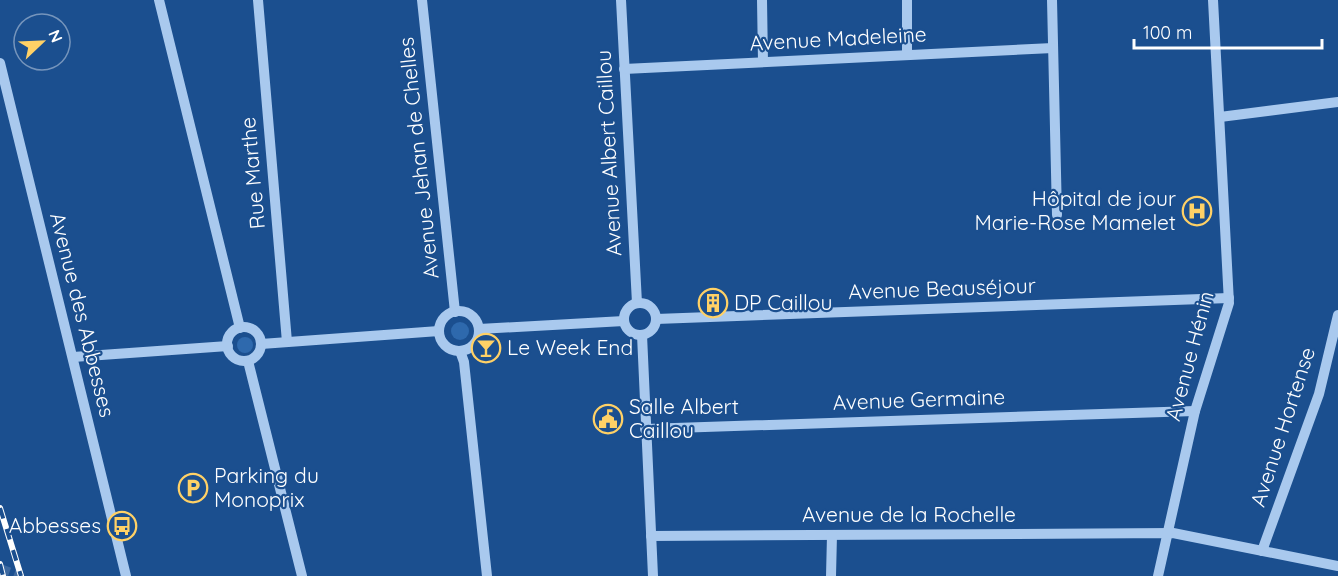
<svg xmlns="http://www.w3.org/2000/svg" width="1338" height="576" font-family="Quicksand,sans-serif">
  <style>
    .green { fill: #2e69ad }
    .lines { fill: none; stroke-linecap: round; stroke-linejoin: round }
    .minor-tunnel { stroke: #3d69a0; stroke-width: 10; stroke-dasharray: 10 5; stroke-linecap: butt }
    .minor { stroke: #a9c9ee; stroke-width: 10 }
    .rail-casing { stroke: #fff; stroke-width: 6 }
    .rail { stroke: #1b4f8f; stroke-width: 4; stroke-dasharray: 11; stroke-linecap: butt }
    .labels { text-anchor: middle; stroke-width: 4.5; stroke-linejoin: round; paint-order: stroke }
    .street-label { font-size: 21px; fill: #fff; stroke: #1b4f8f }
    .poi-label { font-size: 21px; fill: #fff; stroke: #1b4f8f; text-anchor: start }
  </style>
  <rect width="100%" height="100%" fill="#1b4f8f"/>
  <g class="green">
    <circle cx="460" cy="331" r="9"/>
    <circle cx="245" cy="345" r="8"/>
  </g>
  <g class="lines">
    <polyline class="minor-tunnel" points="0,569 19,576"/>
    <g class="minor">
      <polyline points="159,0 240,328"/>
      <polyline points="258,0 287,342"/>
      <polyline points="422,0 455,312"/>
      <polyline points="621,0 637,303"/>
      <polyline points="762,0 763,62"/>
      <polyline points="907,0 907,55"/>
      <polyline points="1052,0 1057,215"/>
      <polyline points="0,63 126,576"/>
      <polyline points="624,69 1053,48"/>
      <polyline points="1220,117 1338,102"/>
      <circle cx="640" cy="319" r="16"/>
      <circle cx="459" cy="331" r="20"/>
      <polyline points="656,319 1229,298"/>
      <circle cx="244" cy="344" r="17"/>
      <polyline points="479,329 624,321"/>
      <polyline points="642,335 653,576"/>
      <polyline points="261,344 439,331"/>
      <polyline points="460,351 464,362 487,576"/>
      <polyline points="73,357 228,346"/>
      <polyline points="248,361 302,576"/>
      <polyline points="645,429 1195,411"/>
      <polyline points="651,536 1173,533 1338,566"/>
      <polyline points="1262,551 1319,394 1338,315"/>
      <polyline points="831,576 832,535"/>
      <polyline points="1158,576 1195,411 1229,303 1213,0"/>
    </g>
    <g class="rail-casing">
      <g id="rail">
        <polyline points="0,508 21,576"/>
        <polyline points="0,564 3,576"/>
      </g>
    </g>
    <use href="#rail" class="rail"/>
  </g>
  <defs>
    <g id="hospital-ring" transform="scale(1.5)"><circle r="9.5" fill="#1b4f8f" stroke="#ffd166" stroke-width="1.5"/><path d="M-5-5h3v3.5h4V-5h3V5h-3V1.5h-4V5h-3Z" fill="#ffd166"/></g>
    <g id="building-ring" transform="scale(1.5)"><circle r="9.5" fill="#1b4f8f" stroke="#ffd166" stroke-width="1.5"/><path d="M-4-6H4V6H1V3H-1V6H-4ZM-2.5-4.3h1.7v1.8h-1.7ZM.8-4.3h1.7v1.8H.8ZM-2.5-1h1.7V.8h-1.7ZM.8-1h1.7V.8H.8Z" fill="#ffd166"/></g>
    <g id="bar-ring" transform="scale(1.5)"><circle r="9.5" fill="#1b4f8f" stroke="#ffd166" stroke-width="1.5"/><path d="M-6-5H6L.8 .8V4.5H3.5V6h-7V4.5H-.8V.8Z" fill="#ffd166"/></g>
    <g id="civic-ring" transform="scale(1.5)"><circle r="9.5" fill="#1b4f8f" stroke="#ffd166" stroke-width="1.5"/><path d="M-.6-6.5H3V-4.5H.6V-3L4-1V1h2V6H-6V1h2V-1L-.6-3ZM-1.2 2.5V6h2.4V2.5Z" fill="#ffd166"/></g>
    <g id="parking-ring" transform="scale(1.5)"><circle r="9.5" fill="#1b4f8f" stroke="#ffd166" stroke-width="1.5"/><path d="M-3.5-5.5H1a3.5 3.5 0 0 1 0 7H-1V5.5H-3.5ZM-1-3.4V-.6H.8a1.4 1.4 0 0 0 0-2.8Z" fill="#ffd166"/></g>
    <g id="bus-ring" transform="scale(1.5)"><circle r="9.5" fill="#1b4f8f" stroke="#ffd166" stroke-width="1.5"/><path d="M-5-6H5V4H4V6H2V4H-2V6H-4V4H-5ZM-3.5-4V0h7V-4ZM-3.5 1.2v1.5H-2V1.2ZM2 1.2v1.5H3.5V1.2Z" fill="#ffd166"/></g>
  </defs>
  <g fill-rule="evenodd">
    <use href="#hospital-ring" x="1197" y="211"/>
    <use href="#building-ring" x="713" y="303"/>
    <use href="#bar-ring" x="486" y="348"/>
    <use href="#civic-ring" x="608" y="419"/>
    <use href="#parking-ring" x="193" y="488"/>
    <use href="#bus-ring" x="122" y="526"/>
  </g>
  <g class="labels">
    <g class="street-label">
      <text transform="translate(838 39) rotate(-3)" y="7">Avenue Madeleine</text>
      <text transform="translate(609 153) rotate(-93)" y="7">Avenue Albert Caillou</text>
      <text transform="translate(419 158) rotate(-96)" y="7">Avenue Jehan de Chelles</text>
      <text transform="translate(253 173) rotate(-95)" y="7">Rue Marthe</text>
      <text transform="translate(942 289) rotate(-2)" y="7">Avenue Beauséjour</text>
      <text transform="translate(82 315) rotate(76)" y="7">Avenue des Abbesses</text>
      <text transform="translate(1190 356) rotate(-75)" y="7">Avenue Hénin</text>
      <text transform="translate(919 400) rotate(-2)" y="7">Avenue Germaine</text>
      <text transform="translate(1283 427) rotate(-72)" y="7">Avenue Hortense</text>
      <text x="909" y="522">Avenue de la Rochelle</text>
    </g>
    <g class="poi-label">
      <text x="1176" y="206" text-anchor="end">Hôpital de jour<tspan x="1176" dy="24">Marie-Rose Mamelet</tspan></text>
      <text x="734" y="310">DP Caillou</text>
      <text x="507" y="355">Le Week End</text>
      <text x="629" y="414">Salle Albert<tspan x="629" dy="24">Caillou</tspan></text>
      <text x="214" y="483">Parking du<tspan x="214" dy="24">Monoprix</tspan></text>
      <text x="101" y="533" text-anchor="end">Abbesses</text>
    </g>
  </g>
  <g transform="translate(42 42) rotate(67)"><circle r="28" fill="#1b4f8f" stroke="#7695bc" stroke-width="1.5"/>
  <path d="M0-4.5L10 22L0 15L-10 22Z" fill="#ffd166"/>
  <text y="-9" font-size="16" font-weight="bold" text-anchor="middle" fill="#ffffff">N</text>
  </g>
  <path d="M1134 39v9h188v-9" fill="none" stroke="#ffffff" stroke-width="3"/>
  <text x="1143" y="39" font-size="18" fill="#ffffff" stroke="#1b4f8f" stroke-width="4.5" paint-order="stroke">100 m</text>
</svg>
